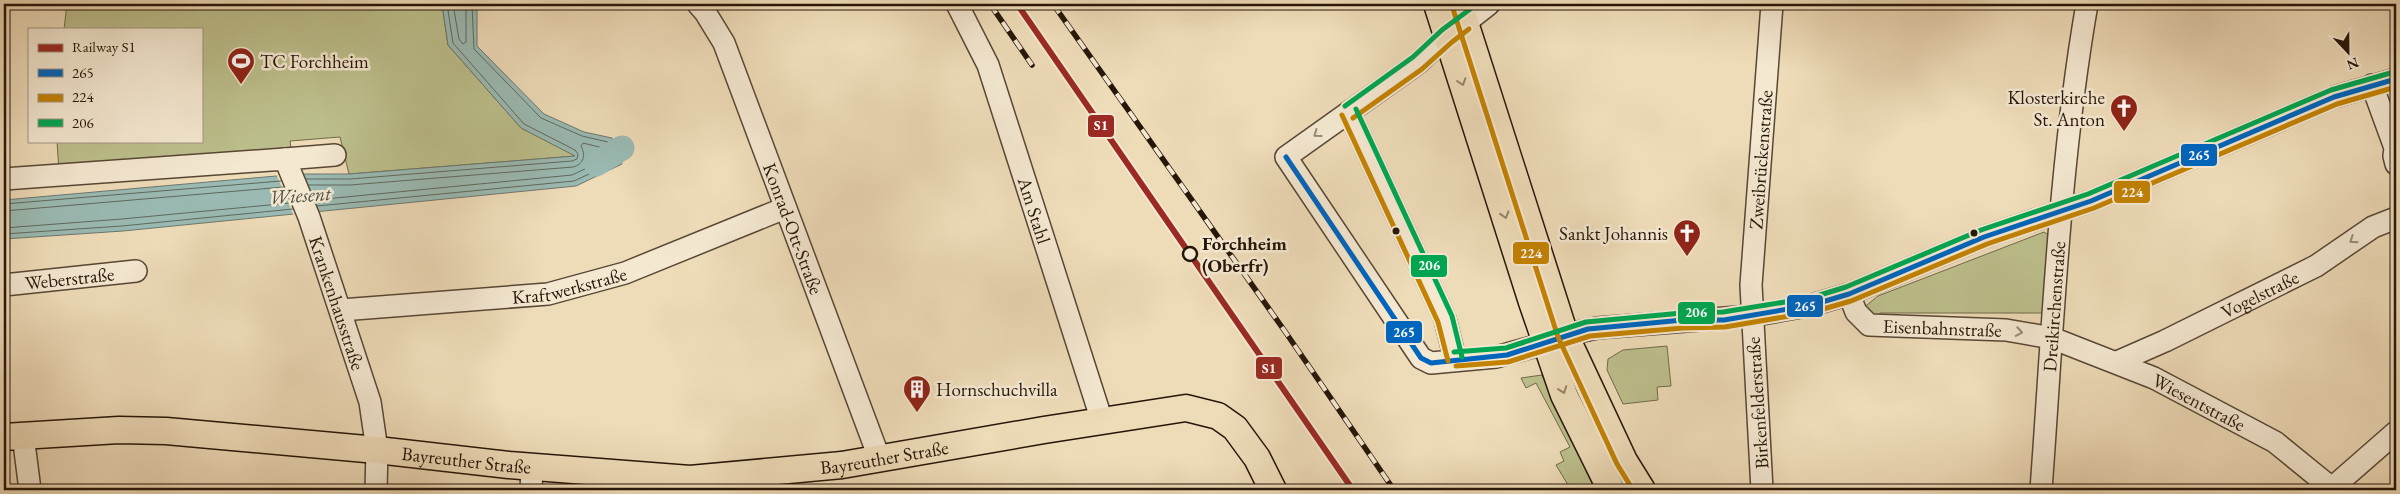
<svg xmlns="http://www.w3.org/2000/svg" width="2400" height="494" font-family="'EB Garamond',serif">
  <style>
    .green { fill: #bcbf8c; stroke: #716a4a }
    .water { fill: #9abab3; stroke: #6c786f }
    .pier { fill: #eedbb8 }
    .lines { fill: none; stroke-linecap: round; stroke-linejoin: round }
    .shore { stroke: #60685e; stroke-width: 1 }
    .river { stroke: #9abab3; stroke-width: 25 }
    .minor-casing { stroke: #584735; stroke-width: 24 }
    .major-casing { stroke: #261609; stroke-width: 29 }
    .minor { stroke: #f4e8d1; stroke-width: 21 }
    .major { stroke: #eedbb8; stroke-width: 26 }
    .rail-casing { stroke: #261609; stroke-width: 5.5 }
    .rail { stroke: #f4e8d1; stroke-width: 4; stroke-dasharray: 11; stroke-linecap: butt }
    .bus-1-casing { stroke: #f4e8d1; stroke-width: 9 }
    .bus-2-casing { stroke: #f4e8d1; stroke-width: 9 }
    .bus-3-casing { stroke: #f4e8d1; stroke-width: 9 }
    .bus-1 { stroke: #0065bd; stroke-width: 5 }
    .bus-2 { stroke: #c38202; stroke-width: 5 }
    .bus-3 { stroke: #00a651; stroke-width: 5 }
    .rail-1-casing { stroke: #f4e8d1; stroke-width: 10 }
    .rail-1 { stroke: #9a2a23; stroke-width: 6 }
    .oneway { stroke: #948269 }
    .oneway2 { stroke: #978a77 }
    .bus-dot { fill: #261609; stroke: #f4e8d1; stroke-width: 2 }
    .stop-dot { fill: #f4e8d1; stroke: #261609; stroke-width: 2.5 }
    .labels { text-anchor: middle; stroke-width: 5; stroke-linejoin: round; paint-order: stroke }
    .poi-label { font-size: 19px; fill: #261609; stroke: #f4e8d1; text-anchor: start }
    .street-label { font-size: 19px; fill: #261609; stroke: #f4e8d1 }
    .stop-label { font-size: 19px; font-weight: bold; fill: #261609; stroke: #f4e8d1; text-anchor: start }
    .water-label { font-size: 20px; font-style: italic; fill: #4f4f44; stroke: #f4e8d1 }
    .line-badge { stroke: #f4e8d1; stroke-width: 2 }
    .badge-label { font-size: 14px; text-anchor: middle; font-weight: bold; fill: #fff }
  </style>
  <rect width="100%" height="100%" fill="#eedbb8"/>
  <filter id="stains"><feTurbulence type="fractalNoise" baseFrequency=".004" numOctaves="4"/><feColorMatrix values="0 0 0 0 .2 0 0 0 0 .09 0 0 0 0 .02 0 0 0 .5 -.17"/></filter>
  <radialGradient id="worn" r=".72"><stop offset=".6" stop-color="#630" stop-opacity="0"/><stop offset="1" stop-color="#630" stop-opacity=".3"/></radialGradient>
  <g class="green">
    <polygon points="67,4 442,4 448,45 521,128 576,156 349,174 340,137 290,141 292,154 59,171 57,141 201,141 201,29 64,29"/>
    <polygon points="2044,232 2050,236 2046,313 1880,313 1872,320 1862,309 1878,296"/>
    <polygon points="1667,346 1671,386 1657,387 1658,400 1623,404 1607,370 1608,359 1623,350"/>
    <polygon points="1542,375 1595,490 1571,490 1556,465 1564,461 1560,452 1570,447 1536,383 1526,388 1521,378"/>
  </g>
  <polygon class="water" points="442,4 477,4 477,46 544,114 584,132 612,138 622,164 576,186 123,231 4,239 4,200 299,174 349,174 575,156 521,128 448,45"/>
  <polygon class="pier" points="303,172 320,214 294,216 276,174"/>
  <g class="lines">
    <g class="shore">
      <polyline points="453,4 459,39 463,44 466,42 466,4"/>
      <polyline points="306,179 350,179 572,161 577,159 578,154 575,150 524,124 453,43 447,4"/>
      <path d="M309,185H350L573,167C584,164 586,155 581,146L583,143L603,148L607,157L606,159L572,175L315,200"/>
      <polyline points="4,204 281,181"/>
      <polyline points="317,206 574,181 615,162 608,142 582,136 541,118 474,49 472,4"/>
      <polyline points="4,211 284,187"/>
      <polyline points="4,228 122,219 290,203"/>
      <polyline points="4,234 122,226 293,209"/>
    </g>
    <polyline class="river" points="596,164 622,148"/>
    <g class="minor-casing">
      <g id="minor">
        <path id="s1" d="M698,4L705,12L724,43L880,460"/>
        <path id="s2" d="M957,4L988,65L1102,421"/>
        <polyline points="1465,23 1489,4"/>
        <polyline points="1447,36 1418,63 1286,157 1421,358 1431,363 1496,357 1547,343"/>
        <polyline points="2372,85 2395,148 2394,156 2396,164"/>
        <polyline points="1349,112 1445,319 1455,359"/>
        <polyline points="285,159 335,155"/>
        <path id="s3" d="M4,179L285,159L309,217L370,402L377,450L376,490"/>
        <path id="s4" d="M4,285L136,271"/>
        <path id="s5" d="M1849,294L1856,312L1869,325L2006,330L2052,338L2154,378L2275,442L2334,490"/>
        <path id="s6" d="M341,310L548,294L625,273L785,208"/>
        <polyline points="1565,335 1597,328 1751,316 1812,305 1849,294 1984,237 2091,201 2334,97 2396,79"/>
        <path id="s7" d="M2117,362L2165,341L2316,266L2373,227L2396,218"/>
        <polyline points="23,435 30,490"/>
        <polyline points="2332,488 2396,432"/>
        <polyline points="531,490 532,467"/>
        <path id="s8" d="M1762,490L1751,285L1772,4"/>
        <path id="s9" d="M2041,490C2053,328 2059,165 2087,4"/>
      </g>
    </g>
    <g class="major-casing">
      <g id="major">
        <polyline points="1437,4 1532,302 1564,395 1611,490"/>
        <polyline points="1459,4 1565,335 1624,461 1642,490"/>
        <path id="s10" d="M4,437L119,430L166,431L377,450L509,465L690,479L842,465L1044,430L1186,408L1218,416L1235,428L1257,458L1273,490"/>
      </g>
    </g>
    <use href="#minor" class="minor"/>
    <use href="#major" class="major"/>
    <g class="rail-casing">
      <g id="rail">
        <polyline points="990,4 1032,65"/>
        <polyline points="1053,4 1284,330 1394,490"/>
      </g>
    </g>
    <use href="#rail" class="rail"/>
    <g class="bus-1-casing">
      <polyline id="bus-1" points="1286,157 1421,358 1431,363 1507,355 1588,329 1683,320 1724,320 1812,305 1849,294 1984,237 2091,201 2334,97 2396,79"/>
    </g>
    <g class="bus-2-casing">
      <g id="bus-2">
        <polyline points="1452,6 1558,337 1617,464 1633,490"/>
        <polyline points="1342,115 1438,322 1448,361"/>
        <polyline points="1353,118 1422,69 1452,42 1469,29"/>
        <polyline points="1456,366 1508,362 1590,336 1683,328 1725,327 1813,312 1851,301 1987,244 2094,208 2337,104 2396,87"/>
      </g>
    </g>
    <g class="bus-3-casing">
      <g id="bus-3">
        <polyline points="1345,106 1413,57 1442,30 1477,4"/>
        <polyline points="1356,109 1452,316 1462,357"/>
        <polyline points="1454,352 1506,348 1586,322 1682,313 1723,312 1810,298 1846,287 1981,230 2088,194 2331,90 2394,72"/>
      </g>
    </g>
    <use href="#bus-1" class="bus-1"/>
    <use href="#bus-2" class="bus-2"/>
    <use href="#bus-3" class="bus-3"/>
    <g class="rail-1-casing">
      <polyline id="rail-1" points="1017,4 1353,490"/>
    </g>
    <use href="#rail-1" class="rail-1"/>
  </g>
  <defs><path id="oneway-chevron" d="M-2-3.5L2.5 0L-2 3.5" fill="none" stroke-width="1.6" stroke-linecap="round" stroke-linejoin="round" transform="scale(1.25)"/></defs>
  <g class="oneway">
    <use href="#oneway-chevron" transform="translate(1462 82) rotate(72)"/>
    <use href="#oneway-chevron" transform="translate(1505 215) rotate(73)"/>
    <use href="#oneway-chevron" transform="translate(1563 390) rotate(70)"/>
  </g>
  <g class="oneway2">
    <use href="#oneway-chevron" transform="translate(1317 134) rotate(144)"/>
    <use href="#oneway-chevron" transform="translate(2353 240) rotate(146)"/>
    <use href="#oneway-chevron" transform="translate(2019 332) rotate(10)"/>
  </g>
  <defs>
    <g id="stadium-pin" transform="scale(1.4375)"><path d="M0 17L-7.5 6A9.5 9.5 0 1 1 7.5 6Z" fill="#8f2418" stroke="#f4e8d1"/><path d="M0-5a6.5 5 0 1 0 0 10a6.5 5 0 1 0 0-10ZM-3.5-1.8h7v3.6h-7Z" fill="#fff"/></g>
    <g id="church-pin" transform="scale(1.4375)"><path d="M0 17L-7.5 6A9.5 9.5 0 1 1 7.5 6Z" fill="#8f2418" stroke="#f4e8d1"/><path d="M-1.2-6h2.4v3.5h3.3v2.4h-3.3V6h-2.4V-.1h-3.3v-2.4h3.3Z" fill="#fff"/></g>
    <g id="building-pin" transform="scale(1.4375)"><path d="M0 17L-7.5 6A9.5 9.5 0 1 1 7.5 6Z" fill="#8f2418" stroke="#f4e8d1"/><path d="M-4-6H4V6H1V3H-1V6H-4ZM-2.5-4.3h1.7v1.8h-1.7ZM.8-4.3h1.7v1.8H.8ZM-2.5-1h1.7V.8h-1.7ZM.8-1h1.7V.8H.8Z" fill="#fff"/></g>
  </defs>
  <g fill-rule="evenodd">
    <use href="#stadium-pin" x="241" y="61"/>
    <use href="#church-pin" x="2124" y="108"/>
    <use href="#church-pin" x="1687" y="233"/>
    <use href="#building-pin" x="917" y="389"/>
  </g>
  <g class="bus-dot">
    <circle cx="1396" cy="231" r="4.5"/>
    <circle cx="1974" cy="233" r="4.5"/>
  </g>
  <circle class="stop-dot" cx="1190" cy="254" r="7"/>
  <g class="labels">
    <g class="poi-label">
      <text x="260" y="68">TC Forchheim</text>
      <text x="2105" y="104" text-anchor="end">Klosterkirche<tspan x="2105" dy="22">St. Anton</tspan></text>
      <text x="1668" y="240" text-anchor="end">Sankt Johannis</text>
      <text x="936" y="396">Hornschuchvilla</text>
    </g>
    <g class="street-label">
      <text dy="7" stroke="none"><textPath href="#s8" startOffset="331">Zweibrückenstraße</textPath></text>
      <text dy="7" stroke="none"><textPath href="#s2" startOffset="221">Am Stahl</textPath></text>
      <text dy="7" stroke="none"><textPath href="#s1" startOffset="245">Konrad-Ott-Straße</textPath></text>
      <text dy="7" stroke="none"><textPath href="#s4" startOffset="66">Weberstraße</textPath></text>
      <text dy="7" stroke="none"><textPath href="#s6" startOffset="230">Kraftwerkstraße</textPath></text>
      <text dy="7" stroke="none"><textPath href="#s7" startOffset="158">Vogelstraße</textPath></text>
      <text dy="7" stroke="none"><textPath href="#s3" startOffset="435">Krankenhausstraße</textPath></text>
      <text dy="7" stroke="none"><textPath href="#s9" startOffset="184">Dreikirchenstraße</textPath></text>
      <text dy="7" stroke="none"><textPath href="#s5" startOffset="111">Eisenbahnstraße</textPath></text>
      <text transform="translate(1757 403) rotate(-94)" y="7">Birkenfelderstraße</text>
      <text dy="7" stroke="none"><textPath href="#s5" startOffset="382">Wiesentstraße</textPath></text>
      <text dy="7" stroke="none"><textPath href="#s10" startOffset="884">Bayreuther Straße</textPath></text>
      <text dy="7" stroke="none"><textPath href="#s10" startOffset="464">Bayreuther Straße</textPath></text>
    </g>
    <g class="stop-label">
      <text x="1202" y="250">Forchheim<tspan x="1202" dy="22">(Oberfr)</tspan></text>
    </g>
    <g class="water-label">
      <text transform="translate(300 195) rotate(-4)" y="7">Wiesent</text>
    </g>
  </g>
  <g class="line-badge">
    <rect x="1087" y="114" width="28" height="24" rx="5" fill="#9a2a23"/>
    <rect x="2180" y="143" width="38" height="24" rx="5" fill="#0065bd"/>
    <rect x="2113" y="180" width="38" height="24" rx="5" fill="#c38202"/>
    <rect x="1512" y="241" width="38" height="24" rx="5" fill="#c38202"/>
    <rect x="1410" y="254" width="38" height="24" rx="5" fill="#00a651"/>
    <rect x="1786" y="294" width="38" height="24" rx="5" fill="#0065bd"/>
    <rect x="1677" y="301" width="39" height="24" rx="5" fill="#00a651"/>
    <rect x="1385" y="320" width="38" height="24" rx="5" fill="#0065bd"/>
    <rect x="1255" y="356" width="28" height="24" rx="5" fill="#9a2a23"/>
  </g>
  <g class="badge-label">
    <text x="1101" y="130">S1</text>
    <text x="2199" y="160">265</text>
    <text x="2132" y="197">224</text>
    <text x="1531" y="258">224</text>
    <text x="1429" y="270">206</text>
    <text x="1805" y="311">265</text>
    <text x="1696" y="317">206</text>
    <text x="1404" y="337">265</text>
    <text x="1269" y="373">S1</text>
  </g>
  <rect width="2400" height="494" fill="none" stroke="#eedbb8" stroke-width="20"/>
  <rect x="5" y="5" width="2390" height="484" fill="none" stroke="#261609" stroke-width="2.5"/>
  <rect x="10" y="10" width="2380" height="474" fill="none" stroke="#261609"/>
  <rect x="28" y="28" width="175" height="115" fill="#f4e8d1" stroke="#a29481"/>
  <rect x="38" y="44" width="25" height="8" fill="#9a2a23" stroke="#a29481"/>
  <text x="72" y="52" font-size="15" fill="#261609">Railway S1</text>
  <rect x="38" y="69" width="25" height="8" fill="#0065bd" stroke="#a29481"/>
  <text x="72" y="78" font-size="15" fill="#261609">265</text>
  <rect x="38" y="94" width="25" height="8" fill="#c38202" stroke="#a29481"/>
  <text x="72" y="102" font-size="15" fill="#261609">224</text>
  <rect x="38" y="119" width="25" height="8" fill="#00a651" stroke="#a29481"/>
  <text x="72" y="128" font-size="15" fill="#261609">206</text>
  <g transform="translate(2348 52) rotate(158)" stroke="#f4e8d1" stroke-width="4" paint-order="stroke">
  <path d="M0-4L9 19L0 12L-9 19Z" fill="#261609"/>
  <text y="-8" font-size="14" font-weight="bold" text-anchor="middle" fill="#261609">N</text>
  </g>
  <rect width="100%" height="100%" filter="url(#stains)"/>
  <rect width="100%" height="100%" fill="url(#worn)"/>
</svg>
